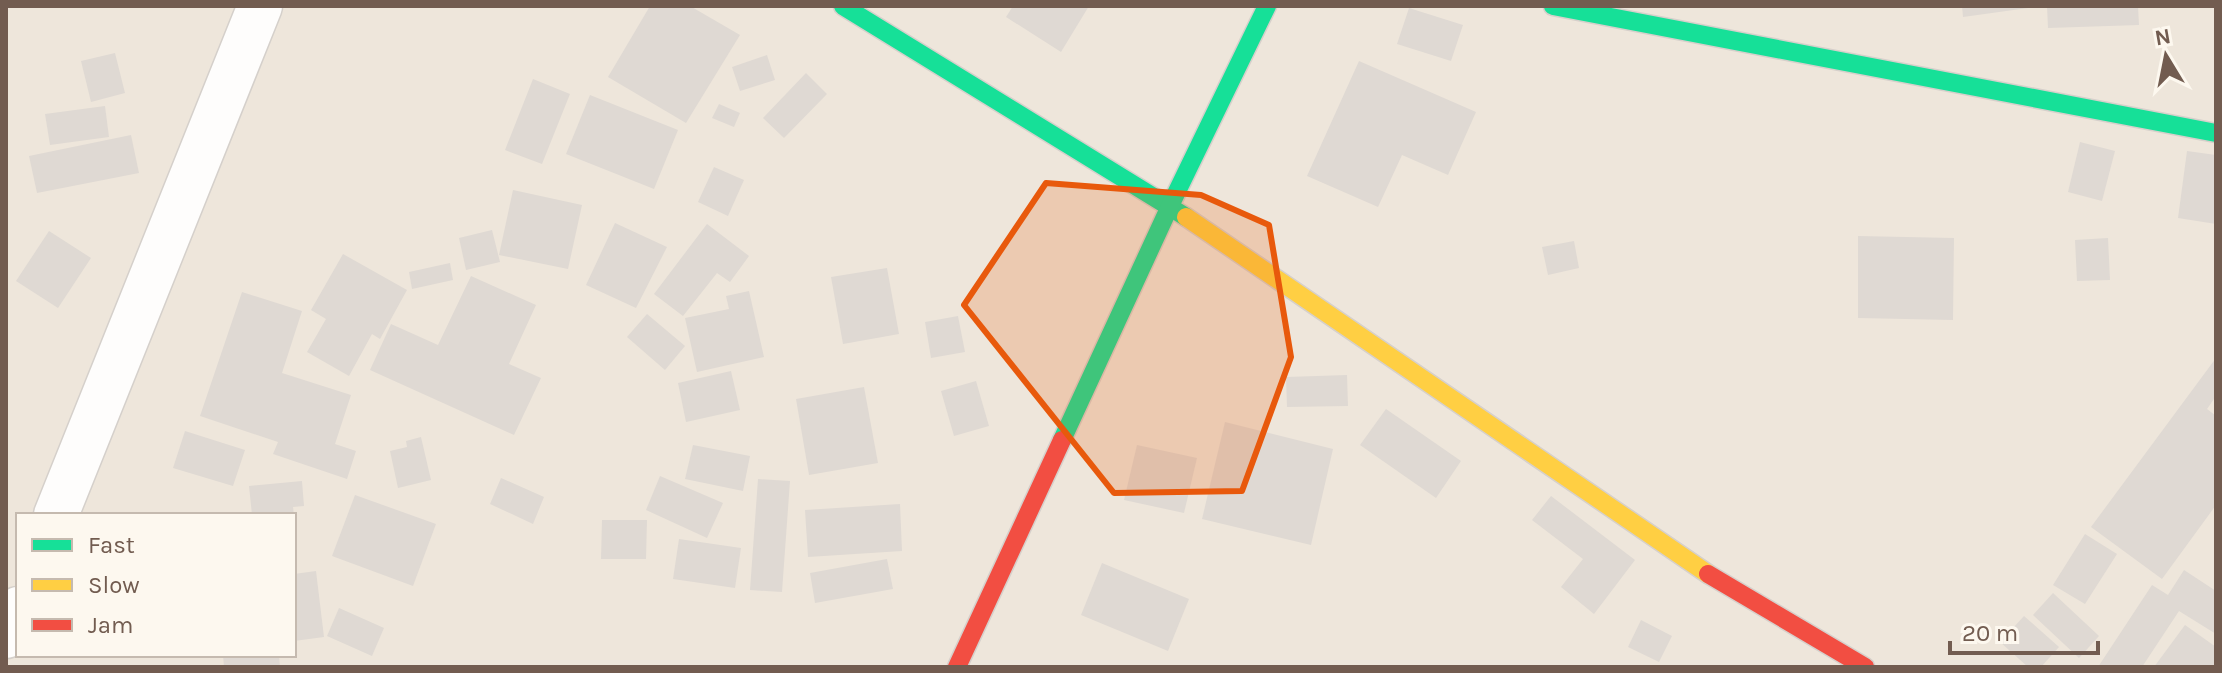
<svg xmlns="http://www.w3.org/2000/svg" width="2222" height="673" font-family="Karla,sans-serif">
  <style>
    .residential { fill: #eee6db; fill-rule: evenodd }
    .building { fill: #dfd9d3 }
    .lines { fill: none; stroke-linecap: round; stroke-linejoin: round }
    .street-casing { stroke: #d5d0cb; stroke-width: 47 }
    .fast-casing { stroke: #d6d0cb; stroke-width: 21 }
    .slow-casing { stroke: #d6d0cb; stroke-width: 21 }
    .jam-casing { stroke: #d6d0cb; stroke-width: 21 }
    .street { stroke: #fefdfc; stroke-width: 44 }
    .fast { stroke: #16e098; stroke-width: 18 }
    .slow { stroke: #ffcf43; stroke-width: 18 }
    .jam { stroke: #f24e42; stroke-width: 18 }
    .marked { fill: #e8590c; fill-opacity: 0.2; stroke: #e8590c; stroke-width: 6; stroke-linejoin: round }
  </style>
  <rect width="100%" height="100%" fill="#f6f3ed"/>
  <path class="residential" d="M6,6H2216V667H6ZM18,515H294V655H18Z"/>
  <g class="building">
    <polygon points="650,6 690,6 740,35 686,123 608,77"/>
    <polygon points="1013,6 1089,6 1061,52 1006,17"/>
    <polygon points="1962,6 2028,6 2028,8 1963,17"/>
    <polygon points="2047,6 2138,6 2139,25 2048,28"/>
    <polygon points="1409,8 1463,25 1451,61 1397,44"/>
    <polygon points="115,53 125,93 91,102 81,61"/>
    <polygon points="767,55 775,80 740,91 732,67"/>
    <polygon points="1359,61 1476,112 1448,175 1402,155 1378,207 1307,176"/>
    <polygon points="806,73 827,94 784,138 763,118"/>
    <polygon points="533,79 570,94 542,164 505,150"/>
    <polygon points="590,95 678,130 654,189 566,154"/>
    <polygon points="719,104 740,113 734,127 712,118"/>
    <polygon points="105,106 109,137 50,145 45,114"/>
    <polygon points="131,135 139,173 37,193 29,156"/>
    <polygon points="2080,142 2115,151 2102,201 2068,192"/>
    <polygon points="2187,151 2216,155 2216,224 2178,218"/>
    <polygon points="714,167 744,180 728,216 698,202"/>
    <polygon points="513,190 582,205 568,269 499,255"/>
    <polygon points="615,223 667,247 636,308 586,285"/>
    <polygon points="707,224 749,256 730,282 717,273 683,316 654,294"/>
    <polygon points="492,230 500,262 466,270 459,238"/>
    <polygon points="49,231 91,258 58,308 16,281"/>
    <polygon points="1858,236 1954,238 1953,320 1858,318"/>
    <polygon points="2108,238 2110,280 2077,281 2075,240"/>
    <polygon points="1574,241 1579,268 1548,275 1542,247"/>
    <polygon points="343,254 407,290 380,339 372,334 349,376 307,352 326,319 311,310"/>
    <polygon points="450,263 453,280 412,289 409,272"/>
    <polygon points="887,268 899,334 843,344 831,277"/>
    <polygon points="471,276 536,305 509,364 541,378 514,435 370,370 391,324 438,345"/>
    <polygon points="749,291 764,357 697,372 685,318 729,309 726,296"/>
    <polygon points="242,292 302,311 282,373 351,395 335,444 356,451 347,479 273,454 278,442 200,416"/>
    <polygon points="647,314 685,346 665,370 627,337"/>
    <polygon points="958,316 965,352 931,358 925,322"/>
    <polygon points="2216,358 2216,396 2207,409 2216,416 2216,505 2162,579 2091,527"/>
    <polygon points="731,371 740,410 686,422 678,383"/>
    <polygon points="1347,375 1348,406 1287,407 1286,377"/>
    <polygon points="976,381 989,426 954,436 941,391"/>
    <polygon points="864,387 878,463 809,475 796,399"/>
    <polygon points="1386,409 1461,461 1436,498 1360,445"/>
    <polygon points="1225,422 1333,449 1311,545 1202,519"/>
    <polygon points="185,431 245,450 233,486 173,468"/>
    <polygon points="421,437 431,480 398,488 390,451 407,447 406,441"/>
    <polygon points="693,445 750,456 743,491 685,479"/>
    <polygon points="1137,445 1197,458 1184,513 1124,500"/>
    <polygon points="660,476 723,503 707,538 646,510"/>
    <polygon points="501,478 544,497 533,524 490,504"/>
    <polygon points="758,479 790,481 782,592 750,590"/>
    <polygon points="302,481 304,506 293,507 294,515 252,515 249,486"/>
    <polygon points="355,495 436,524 413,586 332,556"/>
    <polygon points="1551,496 1635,560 1594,614 1561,587 1583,559 1532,520"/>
    <polygon points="900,504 902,551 808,557 805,510"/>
    <polygon points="602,520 647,520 646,559 601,559"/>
    <polygon points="2085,534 2117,554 2085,604 2053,585"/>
    <polygon points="679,539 741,548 735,588 673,579"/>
    <polygon points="887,559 893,589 815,603 810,573"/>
    <polygon points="1102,563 1189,599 1168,651 1081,615"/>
    <polygon points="2184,570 2216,591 2216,634 2179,611 2142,667 2098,667 2152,585 2168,595"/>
    <polygon points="316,571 324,637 294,641 294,574"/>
    <polygon points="2053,593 2099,636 2079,658 2033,615"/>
    <polygon points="339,608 384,628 372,656 327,636"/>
    <polygon points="2024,616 2059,647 2041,667 2028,667 2000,642"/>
    <polygon points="1641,620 1672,636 1659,662 1628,647"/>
    <polygon points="2185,625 2216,647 2216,667 2154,667"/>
    <polygon points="223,655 279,655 280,667 224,667"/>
  </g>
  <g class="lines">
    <g class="street-casing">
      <g id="street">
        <polyline points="56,515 260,6"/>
        <polyline points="6,636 18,609"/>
      </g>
    </g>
    <g class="fast-casing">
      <g id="fast">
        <polyline points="843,6 1186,217"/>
        <polyline points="1553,6 2216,133"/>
        <polyline points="1062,440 1170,206 1267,6"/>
      </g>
    </g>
    <g class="slow-casing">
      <polyline id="slow" points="1186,217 1708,574"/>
    </g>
    <g class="jam-casing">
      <g id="jam">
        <polyline points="1708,574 1865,667"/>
        <polyline points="957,667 1062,440"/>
      </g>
    </g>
    <use href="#street" class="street"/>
    <use href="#fast" class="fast"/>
    <use href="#slow" class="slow"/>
    <use href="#jam" class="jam"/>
  </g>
  <path class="marked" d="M1046,183L1201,195L1269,225L1291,357L1242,491L1114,493L964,305Z"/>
  <rect width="2222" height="673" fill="none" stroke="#725c50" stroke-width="16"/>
  <rect x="16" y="513" width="280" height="144" fill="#fdf8ef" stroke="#c5baaf" stroke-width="2"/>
  <rect x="32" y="539" width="40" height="12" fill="#16e098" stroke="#c5baaf" stroke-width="2"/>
  <text x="88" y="553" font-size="24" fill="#725c50">Fast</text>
  <rect x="32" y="579" width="40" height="12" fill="#ffcf43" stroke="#c5baaf" stroke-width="2"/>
  <text x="88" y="593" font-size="24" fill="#725c50">Slow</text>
  <rect x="32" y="619" width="40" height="12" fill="#f24e42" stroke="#c5baaf" stroke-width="2"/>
  <text x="88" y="633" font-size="24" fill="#725c50">Jam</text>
  <g transform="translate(2166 56) rotate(350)" stroke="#fdf8ef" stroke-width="6" paint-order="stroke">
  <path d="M0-6L14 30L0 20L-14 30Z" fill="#725c50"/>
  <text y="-12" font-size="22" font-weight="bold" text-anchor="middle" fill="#725c50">N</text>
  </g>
  <path d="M1950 641v12h148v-12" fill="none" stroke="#725c50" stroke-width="4"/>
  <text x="1962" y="641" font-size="24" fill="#725c50" stroke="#fdf8ef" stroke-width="6" paint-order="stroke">20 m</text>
</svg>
